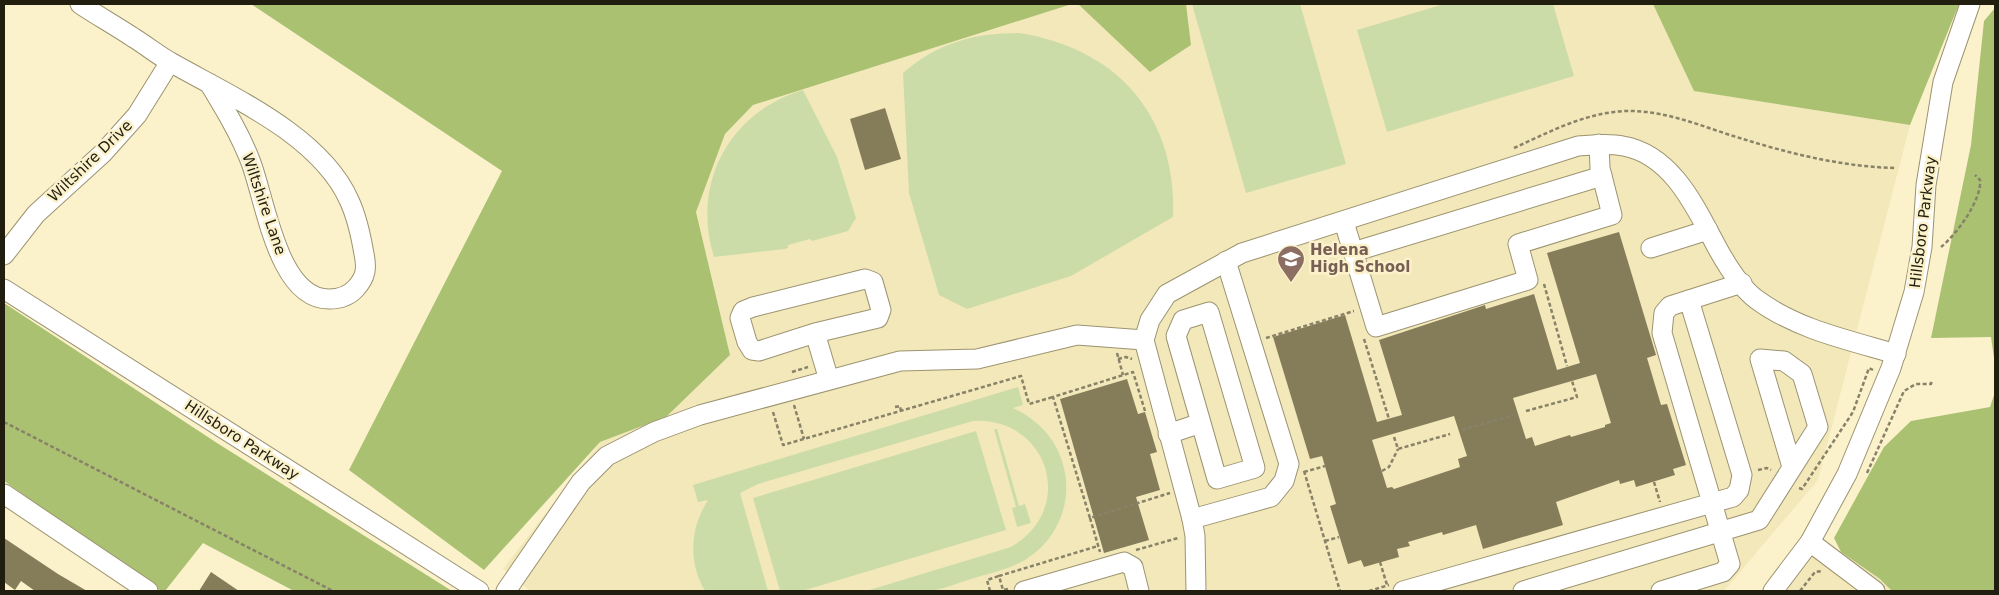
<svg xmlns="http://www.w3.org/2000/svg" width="1999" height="595" font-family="'DejaVu Sans',sans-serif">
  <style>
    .built { fill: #f3e8ba }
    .green { fill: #ccdca9 }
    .forest { fill: #aac172 }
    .building { fill: #857c5a; fill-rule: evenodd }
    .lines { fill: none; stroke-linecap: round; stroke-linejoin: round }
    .minor-casing { stroke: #9c9370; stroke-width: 21 }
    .path { stroke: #878268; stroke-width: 2.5; stroke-dasharray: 4 2.5; stroke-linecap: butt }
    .minor { stroke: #fff; stroke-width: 19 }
    .labels { text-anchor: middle; stroke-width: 5; stroke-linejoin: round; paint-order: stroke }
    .street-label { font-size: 15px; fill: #211e10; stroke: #fbf2cc }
    .education-label { font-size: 15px; font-weight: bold; fill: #785e54; stroke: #fbf2cc; text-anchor: start }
  </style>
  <rect width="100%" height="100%" fill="#fbf2cc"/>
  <g class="built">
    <polygon points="1072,4 1078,4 1150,72 1191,45 1186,4 1653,4 1695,91 1910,125 1818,480 1724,591 530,591 503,569 600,442 666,417 730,355 696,212 725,134 753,105"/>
    <polygon points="1821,545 1841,552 1880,579 1892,591 1773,591"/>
  </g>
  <g class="green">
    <polygon points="1192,4 1300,4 1346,164 1246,193"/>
    <polygon points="1444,4 1553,4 1574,76 1387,132 1357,30"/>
    <path d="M1019,33C1117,48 1177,116 1173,217L1071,276L967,309L939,295L909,193L903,73C937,43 974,33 1019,33Z"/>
    <path d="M803,90L837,157L856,218L848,231L812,241L810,239L788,245V248L785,249L714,257C691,184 729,112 803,90Z"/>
    <path d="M1018,387L1023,405L1013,408C1041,421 1060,443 1065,473C1072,510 1051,549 1017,564C1003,571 986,574 971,579C958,583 944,589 931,591C911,595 887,591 866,591L1011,547C1077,509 1049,417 973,421L758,484L740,493L768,591H705C688,562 690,528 708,500L698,502L693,485Z"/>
    <polygon points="994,429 997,429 1019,506 1025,504 1031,523 1017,527 1012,508 1016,507"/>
    <polygon points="976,431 1006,530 802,591 780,591 753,498"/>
  </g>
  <g class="forest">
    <polygon points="251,4 1072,4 753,105 725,134 696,212 730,355 666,417 600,442 484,570 349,470 502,171"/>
    <polygon points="1078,4 1186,4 1191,45 1150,72"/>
    <polygon points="1653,4 1959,4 1910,125 1694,91"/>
    <polygon points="1995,8 1995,365 1991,337 1931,338 1971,145 1984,21"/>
    <polygon points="4,303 217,443 452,591 294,591 203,543 165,591 161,591 4,481"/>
    <polygon points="1995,392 1995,591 1892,591 1880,579 1841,552 1834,538 1884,447 1911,421 1990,407"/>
  </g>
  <g class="building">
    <polygon points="885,108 901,159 865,170 850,119"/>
    <path d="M1619,232L1656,355L1647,358L1661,405L1667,404L1686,465L1673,469L1675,475L1636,487L1634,480L1620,484L1619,480L1556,502L1563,525L1483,549L1476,525L1443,535L1442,532L1408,542L1410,546L1397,549L1399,557L1364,567L1361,560L1348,564L1330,506L1336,504L1322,456L1310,459L1273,337L1345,315L1377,422L1402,415L1379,340L1485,305L1486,309L1534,294L1557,370L1580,363L1547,253ZM1596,374L1611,423L1605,425V427L1571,437L1570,435L1535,446L1532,437L1526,439L1513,398ZM1454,416L1467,456L1458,459L1460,467L1394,489L1392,487L1387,488L1372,440Z"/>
    <polygon points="1127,379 1138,414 1145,412 1157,452 1150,454 1160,490 1136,497 1149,540 1104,553 1060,399"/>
    <polygon points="4,538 58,574 87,591 35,591 21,581 15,590 4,582"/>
    <polygon points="211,572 239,591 199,591"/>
  </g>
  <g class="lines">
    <g class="minor-casing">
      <g id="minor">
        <path d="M80,4C98,16 116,26 134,38C147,46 159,56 172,63C230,96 320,135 349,200C357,217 361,236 364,254C367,268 366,277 356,288C349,296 339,299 329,299C277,299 265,197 250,160C239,132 224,108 209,83"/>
        <polyline points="1344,222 1376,327 1528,280 1518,244 1612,215 1600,168 1599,144"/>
        <polyline points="1651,248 1708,230"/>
        <polyline points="1353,252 1602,176"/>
        <polyline points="4,255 36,214 103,153 137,115 170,62"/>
        <polyline points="4,289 479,591"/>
        <polyline points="815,333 878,318 881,310 873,282 865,279 753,307 743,311 740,318 747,342 752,350 759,351 815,333 829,380"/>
        <polyline points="1168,434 1201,423 1217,479 1255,468 1209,312 1183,320 1176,336 1201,423"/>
        <polyline points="4,494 148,591"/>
        <polyline points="1192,519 1271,497 1284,481 1289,464 1226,261"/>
        <polyline points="1810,542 1875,591"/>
        <polyline points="506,591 581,482 607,456 654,432 700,415 900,361 977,359 1077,335 1144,340"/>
        <polyline points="1024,591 1124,562 1133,567 1139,591"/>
        <path d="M1196,591L1195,536L1192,519L1144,340L1150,320L1167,294L1242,253L1578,146C1593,145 1608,143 1623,146C1674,155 1697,211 1719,251C1728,267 1741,288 1756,299C1796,329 1848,340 1896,354"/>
        <polyline points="1403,591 1733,497 1739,490 1742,475 1689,300"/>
        <polyline points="1523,591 1759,520 1818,427 1802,374 1784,361 1760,359 1792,467"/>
        <polyline points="1661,591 1723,572 1730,564 1662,333 1664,313 1670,306 1742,283"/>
        <polyline points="1773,591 1810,542 1847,474 1891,368 1914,292 1922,247 1926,185 1943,82 1970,4"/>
      </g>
    </g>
    <g class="path">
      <path d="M1514,148C1545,134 1579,116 1614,112C1658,106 1702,127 1743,139C1791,154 1845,167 1896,168"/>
      <path d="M1941,247C1956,235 1982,200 1980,180L1975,175"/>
      <polyline points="1544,284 1567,366"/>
      <polyline points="1266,338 1354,311"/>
      <polyline points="1364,339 1389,419"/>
      <polyline points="1117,353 1123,375"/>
      <polyline points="1118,359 1126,357 1132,359"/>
      <polyline points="792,372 808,367"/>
      <polyline points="794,405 804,439"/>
      <polyline points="895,407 900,406 901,411"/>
      <polyline points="1145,411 1133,372 1053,397 1090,518 1170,493"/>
      <polyline points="1526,411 1577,397 1572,381"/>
      <polyline points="773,412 783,445 1021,376 1029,404 1053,397"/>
      <polyline points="4,422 333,591"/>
      <polyline points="1462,430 1513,415"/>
      <polyline points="1394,437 1398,449 1450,434"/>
      <polyline points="1758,470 1767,468 1771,470"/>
      <polyline points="1304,471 1340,591"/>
      <polyline points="1382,471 1389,467 1398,449"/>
      <polyline points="1304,472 1325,466"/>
      <polyline points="1867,473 1904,391 1916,384 1931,384 1932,380"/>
      <polyline points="1654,482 1660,502"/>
      <polyline points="1799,488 1802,489 1853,412 1869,368 1873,370"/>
      <polyline points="1090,518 1100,552"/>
      <polyline points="1325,541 1339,537"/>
      <polyline points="1136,550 1178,538"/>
      <polyline points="1380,562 1387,585"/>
      <polyline points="1008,589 1003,590 999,576 1098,546"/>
      <polyline points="990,591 987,580 999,576"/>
      <polyline points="1369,591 1389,585"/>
      <polyline points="1800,591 1815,572 1822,571"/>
    </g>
    <use href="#minor" class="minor"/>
  </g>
  <defs>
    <g id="school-pin" transform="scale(1.4375)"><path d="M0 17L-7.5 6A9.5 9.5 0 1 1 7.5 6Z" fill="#8d6e63" stroke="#fbf2cc"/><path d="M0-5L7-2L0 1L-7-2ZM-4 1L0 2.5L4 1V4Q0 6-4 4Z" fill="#fff"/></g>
  </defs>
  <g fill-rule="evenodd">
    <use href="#school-pin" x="1291" y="259"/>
  </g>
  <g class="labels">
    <g class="street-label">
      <text transform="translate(90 161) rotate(-44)" y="5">Wiltshire Drive</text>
      <text transform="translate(264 204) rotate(71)" y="5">Wiltshire Lane</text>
      <text transform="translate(1923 222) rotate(-83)" y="5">Hillsboro Parkway</text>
      <text transform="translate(242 440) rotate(33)" y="5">Hillsboro Parkway</text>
    </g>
    <g class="education-label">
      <text x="1310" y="255">Helena<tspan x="1310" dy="17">High School</tspan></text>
    </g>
  </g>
  <rect width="1999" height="595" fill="none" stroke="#211e10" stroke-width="10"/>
</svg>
